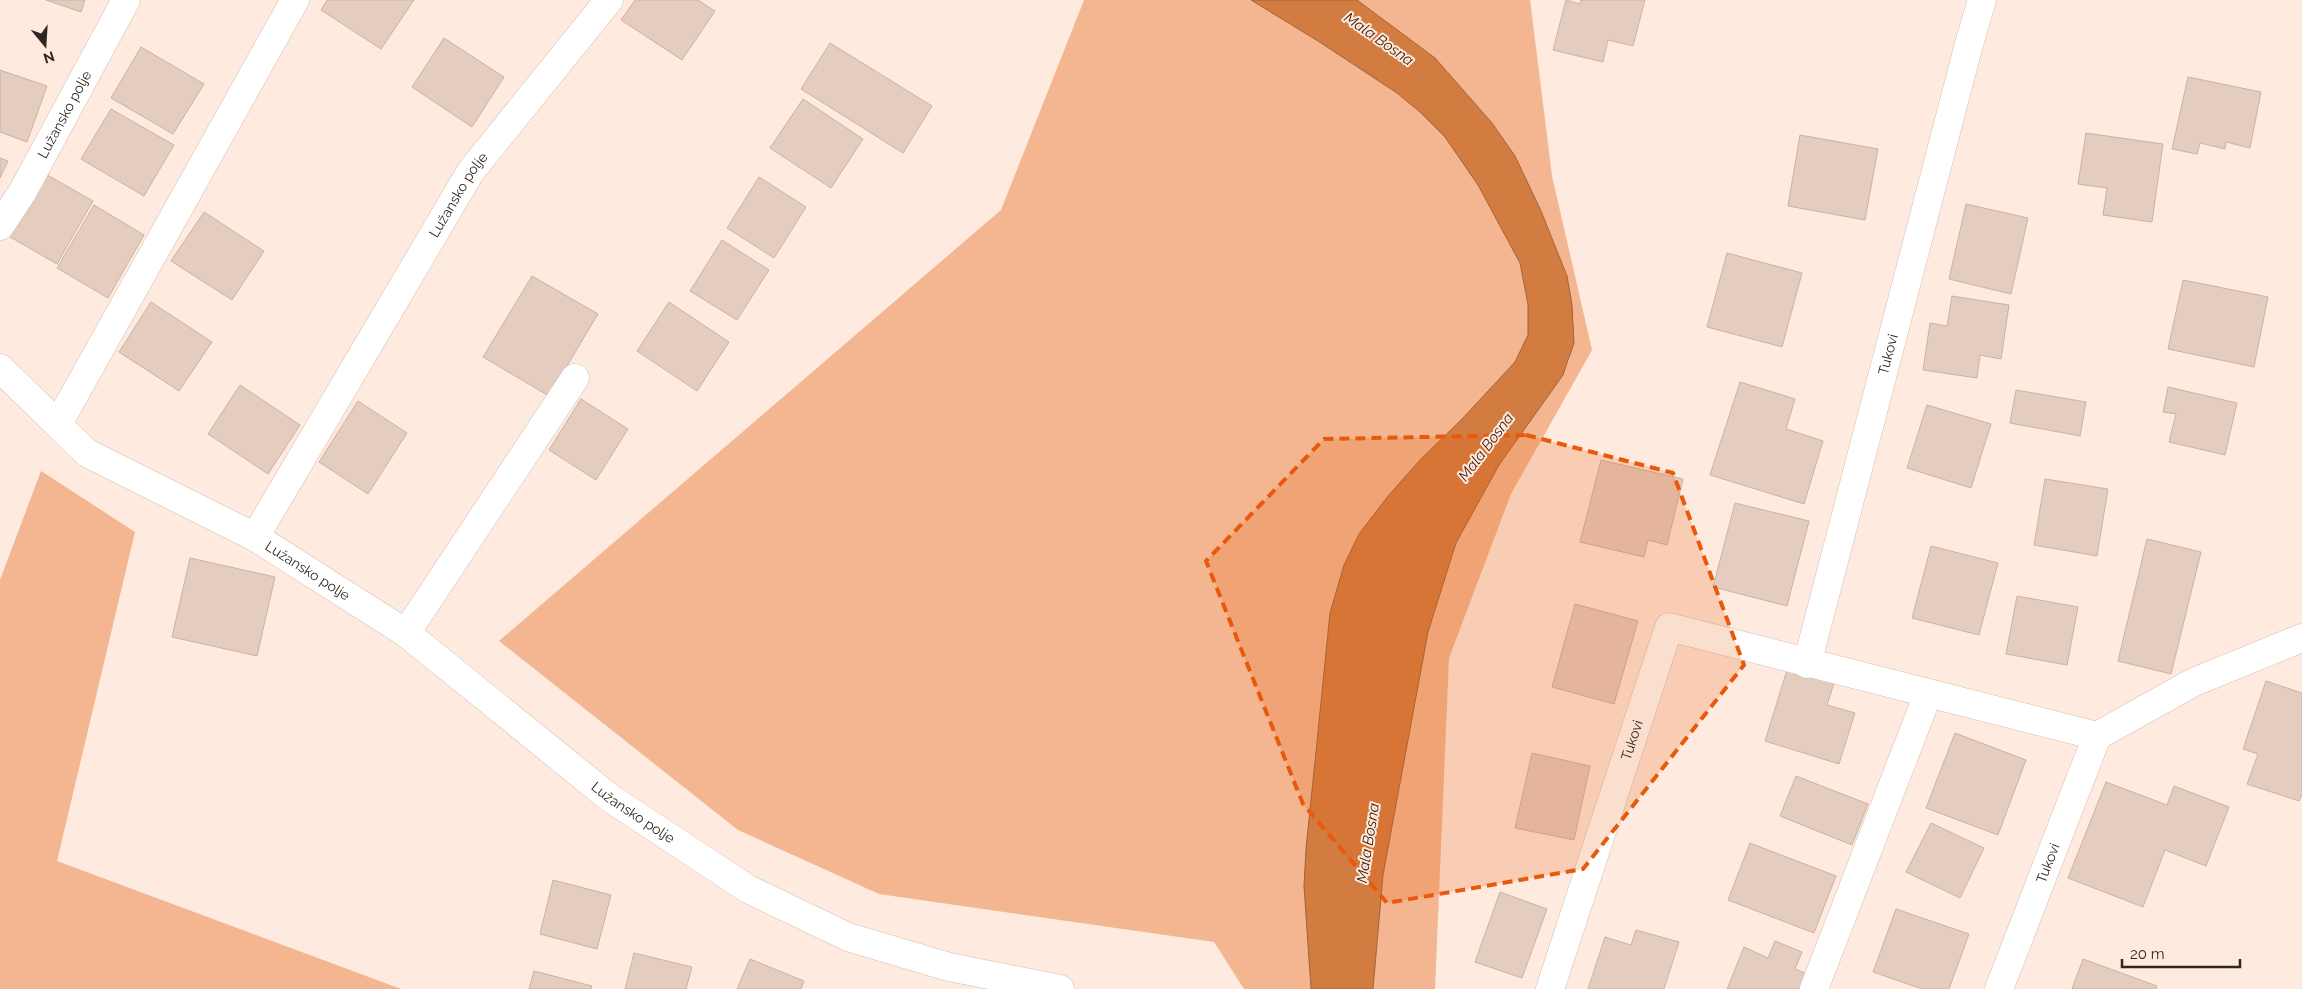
<svg xmlns="http://www.w3.org/2000/svg" width="2302" height="989" font-family="Raleway,sans-serif">
  <style>
    .green { fill: #f3b690 }
    .water { fill: #d27c41; stroke: #a16238 }
    .building { fill: #e4ccbe; stroke: #cab3a5 }
    .lines { fill: none; stroke-linecap: round; stroke-linejoin: round }
    .minor-casing { stroke: #d6beb0; stroke-width: 29 }
    .minor { stroke: #fff; stroke-width: 28 }
    .marked { fill: #e8590c; fill-opacity: 0.2; stroke: #e8590c; stroke-width: 4; stroke-dasharray: 10 6; stroke-linejoin: round }
    .labels { text-anchor: middle; stroke-width: 4; stroke-linejoin: round; paint-order: stroke }
    .street-label { font-size: 14px; fill: #302722; stroke: #feeade }
    .water-label { font-size: 15px; font-style: italic; fill: #442209; stroke: #feeade }
  </style>
  <rect width="100%" height="100%" fill="#feeade"/>
  <g class="green">
    <polygon points="1084,0 1251,0 1318,41 1397,93 1420,112 1445,137 1478,185 1520,263 1528,304 1528,335 1515,362 1462,419 1421,459 1359,534 1344,565 1330,613 1314,763 1304,886 1311,989 1244,989 1214,942 879,894 738,830 499,641 1001,210"/>
    <polygon points="1357,0 1530,0 1552,176 1592,350 1511,494 1449,658 1435,989 1373,989 1383,875 1428,632 1456,543 1499,465 1563,375 1570,358 1567,276 1541,211 1515,156 1492,123 1435,58"/>
    <polygon points="41,471 135,532 57,861 401,989 0,989 0,580"/>
  </g>
  <polygon class="water" points="1251,0 1357,0 1435,58 1492,123 1515,156 1541,211 1567,276 1572,305 1574,343 1563,375 1499,465 1456,543 1428,632 1383,875 1373,989 1311,989 1304,886 1306,849 1330,613 1344,565 1359,534 1389,495 1421,459 1462,419 1515,362 1528,335 1528,304 1520,263 1478,185 1445,137 1420,112 1397,93 1318,41"/>
  <g class="building">
    <polygon points="46,0 85,0 81,12"/>
    <polygon points="327,0 414,0 381,49 321,10"/>
    <polygon points="635,0 698,0 715,11 682,60 621,20"/>
    <polygon points="1566,0 1580,4 1581,0 1645,0 1633,46 1608,40 1603,62 1553,50"/>
    <polygon points="444,38 504,77 472,127 412,87"/>
    <polygon points="830,43 932,106 903,153 801,89"/>
    <polygon points="141,47 204,84 173,134 111,98"/>
    <polygon points="0,70 47,86 27,142 0,132"/>
    <polygon points="2188,77 2261,92 2250,148 2226,142 2225,149 2200,143 2197,154 2172,149"/>
    <polygon points="803,99 863,139 831,188 770,148"/>
    <polygon points="111,109 174,145 144,196 81,159"/>
    <polygon points="2086,133 2163,144 2152,222 2103,215 2107,188 2078,184"/>
    <polygon points="1800,135 1878,149 1865,220 1788,206"/>
    <polygon points="0,158 8,161 0,178"/>
    <polygon points="42,172 93,201 57,264 5,234"/>
    <polygon points="759,177 806,207 774,258 727,228"/>
    <polygon points="1966,204 2028,218 2011,294 1949,279"/>
    <polygon points="94,205 144,235 108,298 57,268"/>
    <polygon points="204,212 264,251 232,300 171,261"/>
    <polygon points="722,240 769,270 737,320 690,291"/>
    <polygon points="1727,253 1802,273 1782,347 1707,327"/>
    <polygon points="532,276 598,314 549,396 483,357"/>
    <polygon points="2183,280 2268,297 2254,367 2168,349"/>
    <polygon points="1952,296 2009,305 2001,359 1980,355 1977,378 1923,370 1930,323 1947,326"/>
    <polygon points="151,302 212,342 179,391 119,352"/>
    <polygon points="669,302 729,342 697,391 637,351"/>
    <polygon points="1740,382 1795,399 1786,429 1823,441 1804,504 1710,475"/>
    <polygon points="240,385 300,425 268,474 208,434"/>
    <polygon points="2168,387 2237,403 2225,455 2169,442 2176,414 2163,412"/>
    <polygon points="2016,390 2086,402 2080,436 2010,423"/>
    <polygon points="581,399 628,429 596,480 549,450"/>
    <polygon points="358,401 407,433 368,494 319,462"/>
    <polygon points="1927,405 1991,424 1971,488 1907,468"/>
    <polygon points="1601,460 1683,479 1667,545 1648,540 1644,557 1580,542"/>
    <polygon points="2045,479 2108,489 2097,556 2034,545"/>
    <polygon points="1735,503 1809,521 1787,606 1713,587"/>
    <polygon points="2147,539 2201,552 2171,674 2118,661"/>
    <polygon points="1931,546 1998,563 1979,635 1912,618"/>
    <polygon points="190,558 275,577 257,656 172,637"/>
    <polygon points="2017,596 2078,607 2067,665 2006,654"/>
    <polygon points="1575,604 1638,621 1614,704 1552,687"/>
    <polygon points="1787,670 1834,683 1827,705 1855,713 1839,764 1765,741"/>
    <polygon points="2266,681 2302,693 2302,794 2299,801 2247,784 2258,754 2243,749"/>
    <polygon points="1955,733 2026,760 1998,835 1926,808"/>
    <polygon points="1532,753 1590,766 1574,840 1515,828"/>
    <polygon points="1796,776 1868,804 1852,845 1780,816"/>
    <polygon points="2106,782 2167,805 2174,786 2229,807 2206,866 2165,850 2143,907 2068,878"/>
    <polygon points="1931,823 1984,848 1960,898 1906,872"/>
    <polygon points="1750,843 1836,876 1814,933 1728,900"/>
    <polygon points="553,880 611,895 597,949 540,934"/>
    <polygon points="1500,892 1547,909 1522,978 1475,962"/>
    <polygon points="1896,909 1969,934 1949,989 1922,989 1873,972"/>
    <polygon points="1636,930 1679,942 1664,989 1588,989 1605,937 1631,945"/>
    <polygon points="1775,941 1802,952 1795,969 1810,975 1804,989 1727,989 1744,947 1768,958"/>
    <polygon points="634,953 692,967 686,989 625,989"/>
    <polygon points="750,959 804,981 801,989 737,989"/>
    <polygon points="2083,959 2157,986 2156,989 2072,989"/>
    <polygon points="534,971 592,986 591,989 529,989"/>
  </g>
  <g class="lines">
    <g class="minor-casing">
      <g id="minor">
        <path id="s1" d="M0,226L23,191L126,0"/>
        <path id="s2" d="M0,368L87,453L255,537L406,633L610,798L748,889L848,937L949,967L1060,989"/>
        <polyline points="58,424 295,0"/>
        <path id="s3" d="M255,537L471,171L609,0"/>
        <polyline points="406,633 575,378"/>
        <path id="s4" d="M1807,664L1969,44L1982,0"/>
        <path id="s5" d="M1550,989L1669,627L2097,736L2194,682L2302,638"/>
        <polyline points="1814,989 1928,694"/>
        <path id="s6" d="M1999,989L2097,736"/>
      </g>
    </g>
    <use href="#minor" class="minor"/>
  </g>
  <path class="marked" d="M1526,435L1673,473L1744,665L1583,869L1387,903L1303,804L1206,561L1324,439Z"/>
  <g class="labels">
    <g class="street-label">
      <text dy="5" stroke="none"><textPath href="#s1" startOffset="129">Lužansko polje</textPath></text>
      <text dy="5" stroke="none"><textPath href="#s3" startOffset="398">Lužansko polje</textPath></text>
      <text dy="5" stroke="none"><textPath href="#s4" startOffset="320">Tukovi</textPath></text>
      <text dy="5" stroke="none"><textPath href="#s2" startOffset="372">Lužansko polje</textPath></text>
      <text dy="5" stroke="none"><textPath href="#s5" startOffset="262">Tukovi</textPath></text>
      <text dy="5" stroke="none"><textPath href="#s2" startOffset="778">Lužansko polje</textPath></text>
      <text dy="5" stroke="none"><textPath href="#s6" startOffset="135">Tukovi</textPath></text>
    </g>
    <g class="water-label">
      <text transform="translate(1379 39) rotate(35)" y="5">Mala Bosna</text>
      <text transform="translate(1486 447) rotate(-53)" y="5">Mala Bosna</text>
      <text transform="translate(1368 843) rotate(-81)" y="5">Mala Bosna</text>
    </g>
  </g>
  <g transform="translate(45 45) rotate(162)" stroke="#feeade" stroke-width="4" paint-order="stroke">
  <path d="M0-4L9 19L0 12L-9 19Z" fill="#302722"/>
  <text y="-8" font-size="14" font-weight="bold" text-anchor="middle" fill="#302722">N</text>
  </g>
  <path d="M2122 959v8h118v-8" fill="none" stroke="#302722" stroke-width="2.5"/>
  <text x="2130" y="959" font-size="15" fill="#302722" stroke="#feeade" stroke-width="4" paint-order="stroke">20 m</text>
</svg>
